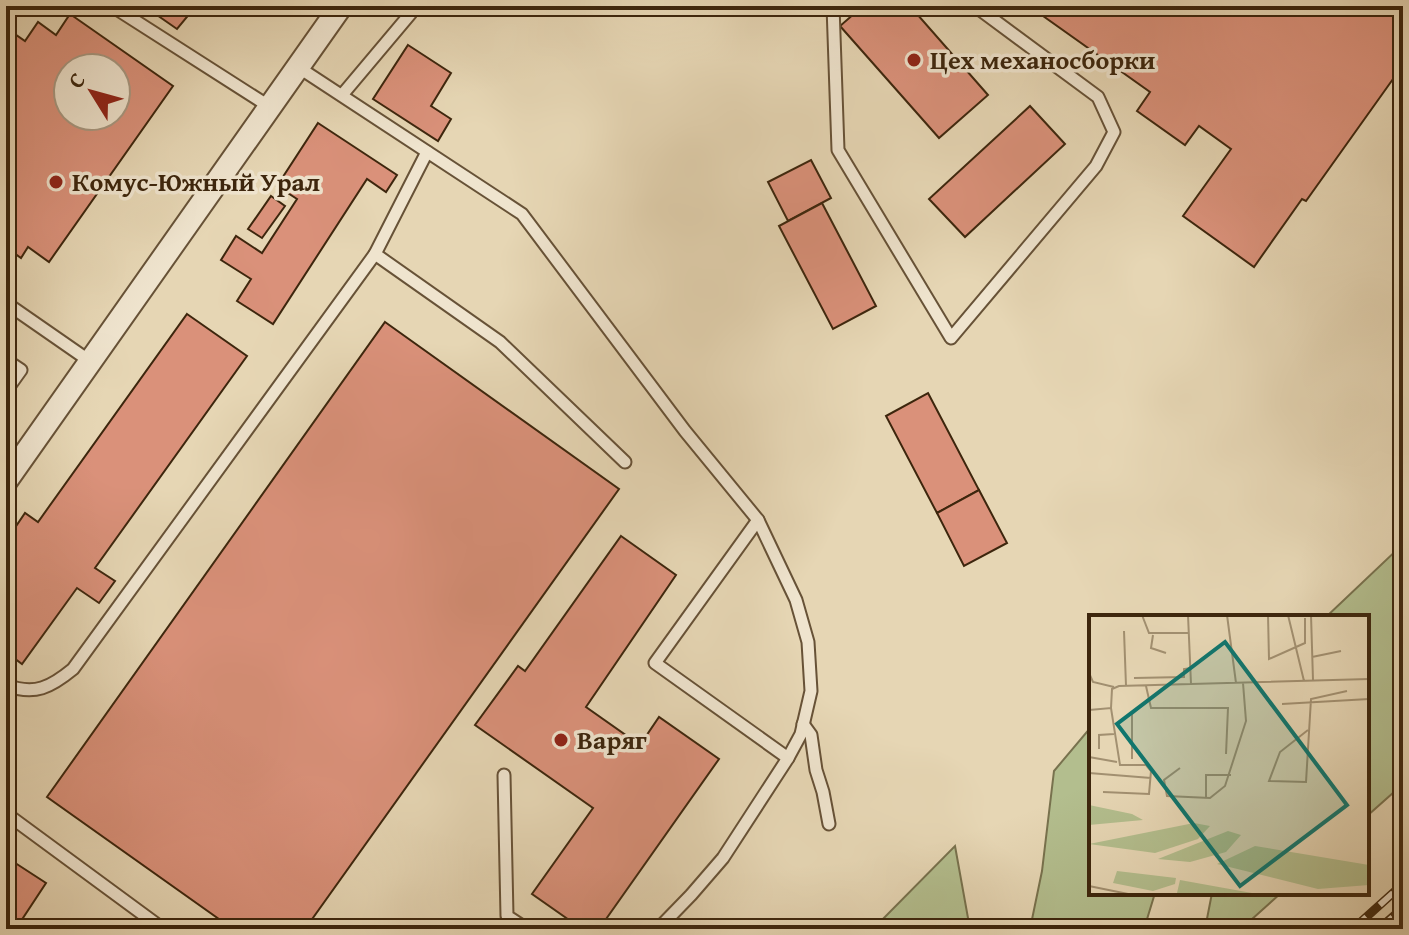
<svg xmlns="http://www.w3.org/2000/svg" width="1409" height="935" font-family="'Gentium Book Plus',serif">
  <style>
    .green { fill: #b3be8e; stroke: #78724e; stroke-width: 2 }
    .building { fill: #da917a; stroke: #3d260d; stroke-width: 2; fill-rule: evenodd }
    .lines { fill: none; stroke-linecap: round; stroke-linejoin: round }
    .service-casing { stroke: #675237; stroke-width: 15 }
    .minor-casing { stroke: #675237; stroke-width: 26 }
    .service { stroke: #efe4ce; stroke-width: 11 }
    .minor { stroke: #efe4ce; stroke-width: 22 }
    .rail-casing { stroke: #3d260d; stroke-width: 9 }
    .rail { stroke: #efe4ce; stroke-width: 6; stroke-dasharray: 18; stroke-linecap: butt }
    .poi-dot { fill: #8f2418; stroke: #efe4ce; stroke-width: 3 }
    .labels { text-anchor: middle; stroke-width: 7; stroke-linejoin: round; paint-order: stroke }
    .poi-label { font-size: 26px; font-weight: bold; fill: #3d260d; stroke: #efe4ce; text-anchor: start }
    .inset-road { fill: none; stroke: #a29071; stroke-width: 2 }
    .view { fill: #0f766e; fill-opacity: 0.15; stroke: #0f766e; stroke-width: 4 }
    .inset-edge { fill: none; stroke: #3d260d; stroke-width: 4 }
  </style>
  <rect width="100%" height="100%" fill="#e6d6b4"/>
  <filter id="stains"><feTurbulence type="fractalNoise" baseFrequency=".0025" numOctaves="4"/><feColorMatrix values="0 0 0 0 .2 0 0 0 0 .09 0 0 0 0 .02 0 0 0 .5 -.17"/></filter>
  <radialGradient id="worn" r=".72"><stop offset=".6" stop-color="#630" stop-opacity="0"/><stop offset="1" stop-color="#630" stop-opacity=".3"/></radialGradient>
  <g class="green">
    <polygon points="1403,544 1403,784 1367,816 1367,617 1326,617"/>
    <polygon points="1091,727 1091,893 1155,893 1144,929 1030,929 1042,871 1054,771"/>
    <polygon points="955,846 970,929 873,929"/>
    <polygon points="1212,893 1281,893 1241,929 1205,929"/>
  </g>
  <g class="building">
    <polygon points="144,6 196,6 177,29"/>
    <polygon points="863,6 910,6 988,95 939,138 840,26"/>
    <polygon points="1029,6 1392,6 1403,14 1403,65 1306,201 1302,199 1254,267 1183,216 1231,149 1199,126 1185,145 1137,111 1150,92"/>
    <path d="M70,14L173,86L49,262L28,247L21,258L7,248L6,250V28L25,41L38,22L56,35ZM68,68H116V116H68Z"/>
    <polygon points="408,45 451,73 431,106 451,119 438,141 373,99"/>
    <polygon points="1030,106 1065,144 965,237 929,199"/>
    <polygon points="318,123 397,175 386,192 367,179 273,324 237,301 251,279 221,260 236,236 262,253 297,199 277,186"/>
    <polygon points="811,160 831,198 788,221 768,182"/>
    <polygon points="271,196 285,206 262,238 248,229"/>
    <polygon points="822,203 876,306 833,329 779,226"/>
    <polygon points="187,314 247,356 95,568 115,581 99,603 77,588 22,664 6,652 6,554 12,546 6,541 25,513 38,522"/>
    <polygon points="385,322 619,489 305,929 233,929 47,797"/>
    <polygon points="928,393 979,490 937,513 886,416"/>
    <polygon points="979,490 1007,543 964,566 937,513"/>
    <polygon points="621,536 676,575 586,707 640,745 659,717 719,759 599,929 582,929 532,894 593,808 475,725 518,666 525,671"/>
    <polygon points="6,857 46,883 17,927 6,919"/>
  </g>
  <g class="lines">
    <g class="service-casing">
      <g id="service">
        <polyline points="112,6 270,107"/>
        <polyline points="833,6 838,150 951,338 1096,166 1114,132 1098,97 975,6"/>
        <polyline points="298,67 522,214 685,431 758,520 796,600 808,642 811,691 801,734 788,758 723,858 691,895 658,929"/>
        <polyline points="342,95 411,13"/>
        <polyline points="375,254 427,152"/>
        <polyline points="6,303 91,362"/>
        <polyline points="6,360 21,370 6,391"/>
        <polyline points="758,520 655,663 788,758"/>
        <path d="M6,685C35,696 51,687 73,669L375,254L500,342L625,462"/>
        <polyline points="803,724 811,735 816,770 823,792 829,824"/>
        <polyline points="504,775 507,916 527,929"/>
        <polyline points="6,787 8,815 163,929"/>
      </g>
    </g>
    <g class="minor-casing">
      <polyline id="minor" points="6,481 341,6"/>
    </g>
    <use href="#service" class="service"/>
    <use href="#minor" class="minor"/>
    <g class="rail-casing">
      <g id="rail">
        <polyline points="1353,929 1403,884"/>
        <polyline points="1379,929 1403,908"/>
      </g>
    </g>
    <use href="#rail" class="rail"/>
  </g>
  <g class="poi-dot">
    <circle cx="914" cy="60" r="8"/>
    <circle cx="56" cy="182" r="8"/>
    <circle cx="561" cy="740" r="8"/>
  </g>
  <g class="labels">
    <g class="poi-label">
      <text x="930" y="69">Цех механосборки</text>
      <text x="72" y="191">Комус-Южный Урал</text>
      <text x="577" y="749">Варяг</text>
    </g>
  </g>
  <g transform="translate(1089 615)">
    <rect width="280" height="280" fill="#e6d6b4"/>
    <path d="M0,190L43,199L54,205L0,210ZM105,208L121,211L109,224L66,238L0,229ZM139,216L152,220L137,237L101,247L69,244ZM166,231L280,250V270L229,274L128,249ZM28,256L87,263L86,269L64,276L24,268ZM91,265L174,280L88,278Z" fill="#b3be8e"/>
    <path class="inset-road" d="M53,0L60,18H100M99,0L102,69M138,0L147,68M179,0L180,44L216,28V3M199,0L215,66M222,0L224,65M35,16L37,71M64,20L62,33L77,38M223,42L252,36M0,58L4,67L25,72M45,63L95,62V54L102,53M57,71L62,93H139L137,139M193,89L280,84M22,93L23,74L30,71L280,64M0,95L22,93L31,150H57L62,156L60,179L14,177M219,115L191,137L180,166L217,167L222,84L258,76M10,134V120L25,119M0,142L28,147M43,144V99L57,87M91,153L75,165L78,181L121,183L136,171L157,106L154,68M0,158L62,163M117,184V160H142M0,271L44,280"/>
    <path class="view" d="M136,27L258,190L151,271L28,109Z"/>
    <rect width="280" height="280" class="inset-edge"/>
  </g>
  <rect width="1409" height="935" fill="none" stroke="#e6d6b4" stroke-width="32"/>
  <rect x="8" y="8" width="1393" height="919" fill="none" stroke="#3d260d" stroke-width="4"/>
  <rect x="16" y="16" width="1377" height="903" fill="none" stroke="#3d260d" stroke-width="2"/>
  <g transform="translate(92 92) rotate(307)"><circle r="38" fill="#efe4ce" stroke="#a89881" stroke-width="2"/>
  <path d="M0-6L14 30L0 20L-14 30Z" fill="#8f2418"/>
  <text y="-12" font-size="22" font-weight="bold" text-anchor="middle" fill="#3d260d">С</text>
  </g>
  <rect width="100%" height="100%" filter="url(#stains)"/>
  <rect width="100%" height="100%" fill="url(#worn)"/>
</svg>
